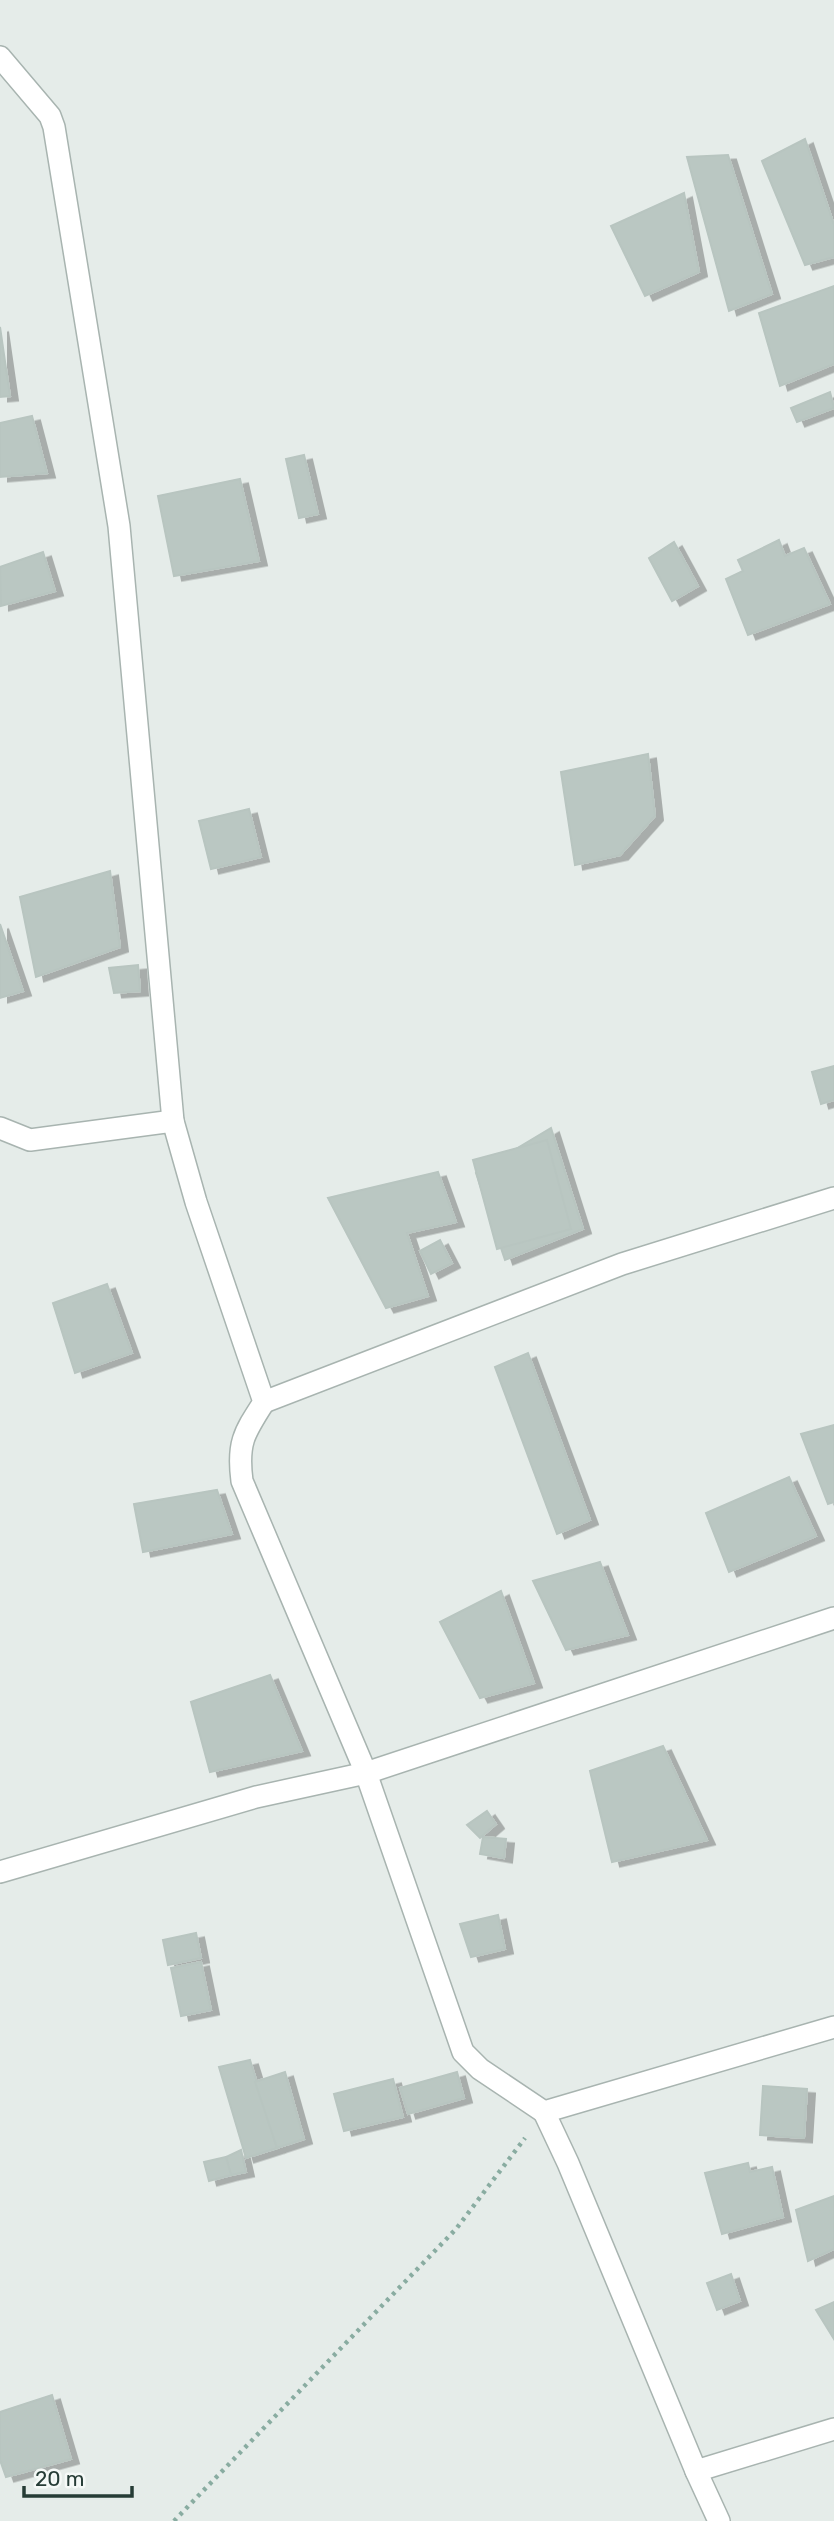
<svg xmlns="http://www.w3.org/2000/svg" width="834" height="2521" font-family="Rubik,sans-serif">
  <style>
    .building { fill: #bac7c2; stroke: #b8c5c0; stroke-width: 2; filter: url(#shadow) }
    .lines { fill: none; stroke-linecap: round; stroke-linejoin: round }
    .minor-casing { stroke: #a8b4b0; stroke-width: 24 }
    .path { stroke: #89aca1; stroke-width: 4.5; stroke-dasharray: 3.5 5; stroke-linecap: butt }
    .minor { stroke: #fff; stroke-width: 21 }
  </style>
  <defs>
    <filter id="shadow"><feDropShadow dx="8" dy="4.5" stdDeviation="0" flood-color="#0004"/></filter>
  </defs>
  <rect width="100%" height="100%" fill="#e5ece9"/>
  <g class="building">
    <polygon points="805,139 834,225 834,257 805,265 762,161"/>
    <polygon points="728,155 772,294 729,311 687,157"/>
    <polygon points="684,193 699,272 645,296 611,226"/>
    <polygon points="834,286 834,364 780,386 759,313"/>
    <polygon points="0,327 10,396 0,397"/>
    <polygon points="830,392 834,408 797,422 791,408"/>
    <polygon points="32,416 47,473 0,477 0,423"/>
    <polygon points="304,455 318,514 299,518 286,459"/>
    <polygon points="240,479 259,561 174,576 158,496"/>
    <polygon points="779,540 785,556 804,548 830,604 748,635 726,579 743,571 738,560"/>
    <polygon points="674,542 698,586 672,601 649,558"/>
    <polygon points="43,552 55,591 1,606 0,567"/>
    <polygon points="648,754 655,816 620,855 575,865 561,772"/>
    <polygon points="249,809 261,857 211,869 199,821"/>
    <polygon points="110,871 120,947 36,977 20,897"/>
    <polygon points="0,924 23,991 0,998"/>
    <polygon points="138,965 140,991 114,993 109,968"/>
    <polygon points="834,1066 834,1100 821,1104 812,1072"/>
    <polygon points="551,1128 583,1229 505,1260 476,1173"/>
    <polygon points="547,1140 571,1229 497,1249 473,1160"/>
    <polygon points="438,1172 456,1222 407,1233 428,1296 386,1308 328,1198"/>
    <polygon points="440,1240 452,1263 431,1274 420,1251"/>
    <polygon points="107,1284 132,1353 75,1373 53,1303"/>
    <polygon points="528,1353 590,1520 557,1534 495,1367"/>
    <polygon points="834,1425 834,1502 828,1504 801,1434"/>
    <polygon points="789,1477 816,1536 729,1572 706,1513"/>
    <polygon points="217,1490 232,1534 143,1552 134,1504"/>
    <polygon points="600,1562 628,1635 566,1650 533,1581"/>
    <polygon points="501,1591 534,1683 480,1698 440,1622"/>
    <polygon points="270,1675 302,1751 210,1772 191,1702"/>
    <polygon points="663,1746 707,1840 612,1862 590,1771"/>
    <polygon points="487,1811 496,1824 480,1838 467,1825"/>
    <polygon points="483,1837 506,1839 504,1858 480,1854"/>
    <polygon points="498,1915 505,1949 471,1957 460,1924"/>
    <polygon points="196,1933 201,1958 168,1965 163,1940"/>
    <polygon points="201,1962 211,2010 181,2016 171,1968"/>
    <polygon points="250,2060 277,2148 246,2158 219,2067"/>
    <polygon points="285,2072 304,2139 277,2148 255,2082"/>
    <polygon points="457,2072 464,2098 408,2114 400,2088"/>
    <polygon points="393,2079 403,2117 344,2131 334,2094"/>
    <polygon points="763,2086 807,2089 804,2138 760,2135"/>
    <polygon points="241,2150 246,2172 231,2175 226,2157"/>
    <polygon points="226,2157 231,2175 209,2181 204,2162"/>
    <polygon points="748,2163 750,2172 772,2167 783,2217 722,2234 705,2173"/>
    <polygon points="834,2196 834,2249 808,2261 796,2210"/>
    <polygon points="731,2274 740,2301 717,2310 707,2283"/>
    <polygon points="834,2302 834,2339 816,2310"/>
    <polygon points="52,2395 71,2459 6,2477 0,2460 0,2412"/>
  </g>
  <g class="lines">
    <g class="minor-casing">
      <g id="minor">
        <polyline points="0,57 50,116 54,127 119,526 173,1121"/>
        <path d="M0,1128L30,1140L173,1121L196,1202L264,1402C244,1433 237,1443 242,1481L366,1773L463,2052L480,2069L544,2112L834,2027"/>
        <polyline points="264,1402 622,1264 834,1198"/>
        <polyline points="0,1872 256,1797 366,1773 834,1618"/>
        <polyline points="544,2112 568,2163 696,2471 719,2521"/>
        <polyline points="696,2471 834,2429"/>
      </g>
    </g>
    <polyline class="path" points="174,2521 456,2229 525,2138"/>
    <use href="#minor" class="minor"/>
  </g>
  <path d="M24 2486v10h108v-10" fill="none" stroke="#263c36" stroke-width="3.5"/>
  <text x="35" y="2486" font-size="21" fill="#263c36" stroke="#f5f9f7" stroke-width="5" paint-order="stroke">20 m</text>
</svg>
